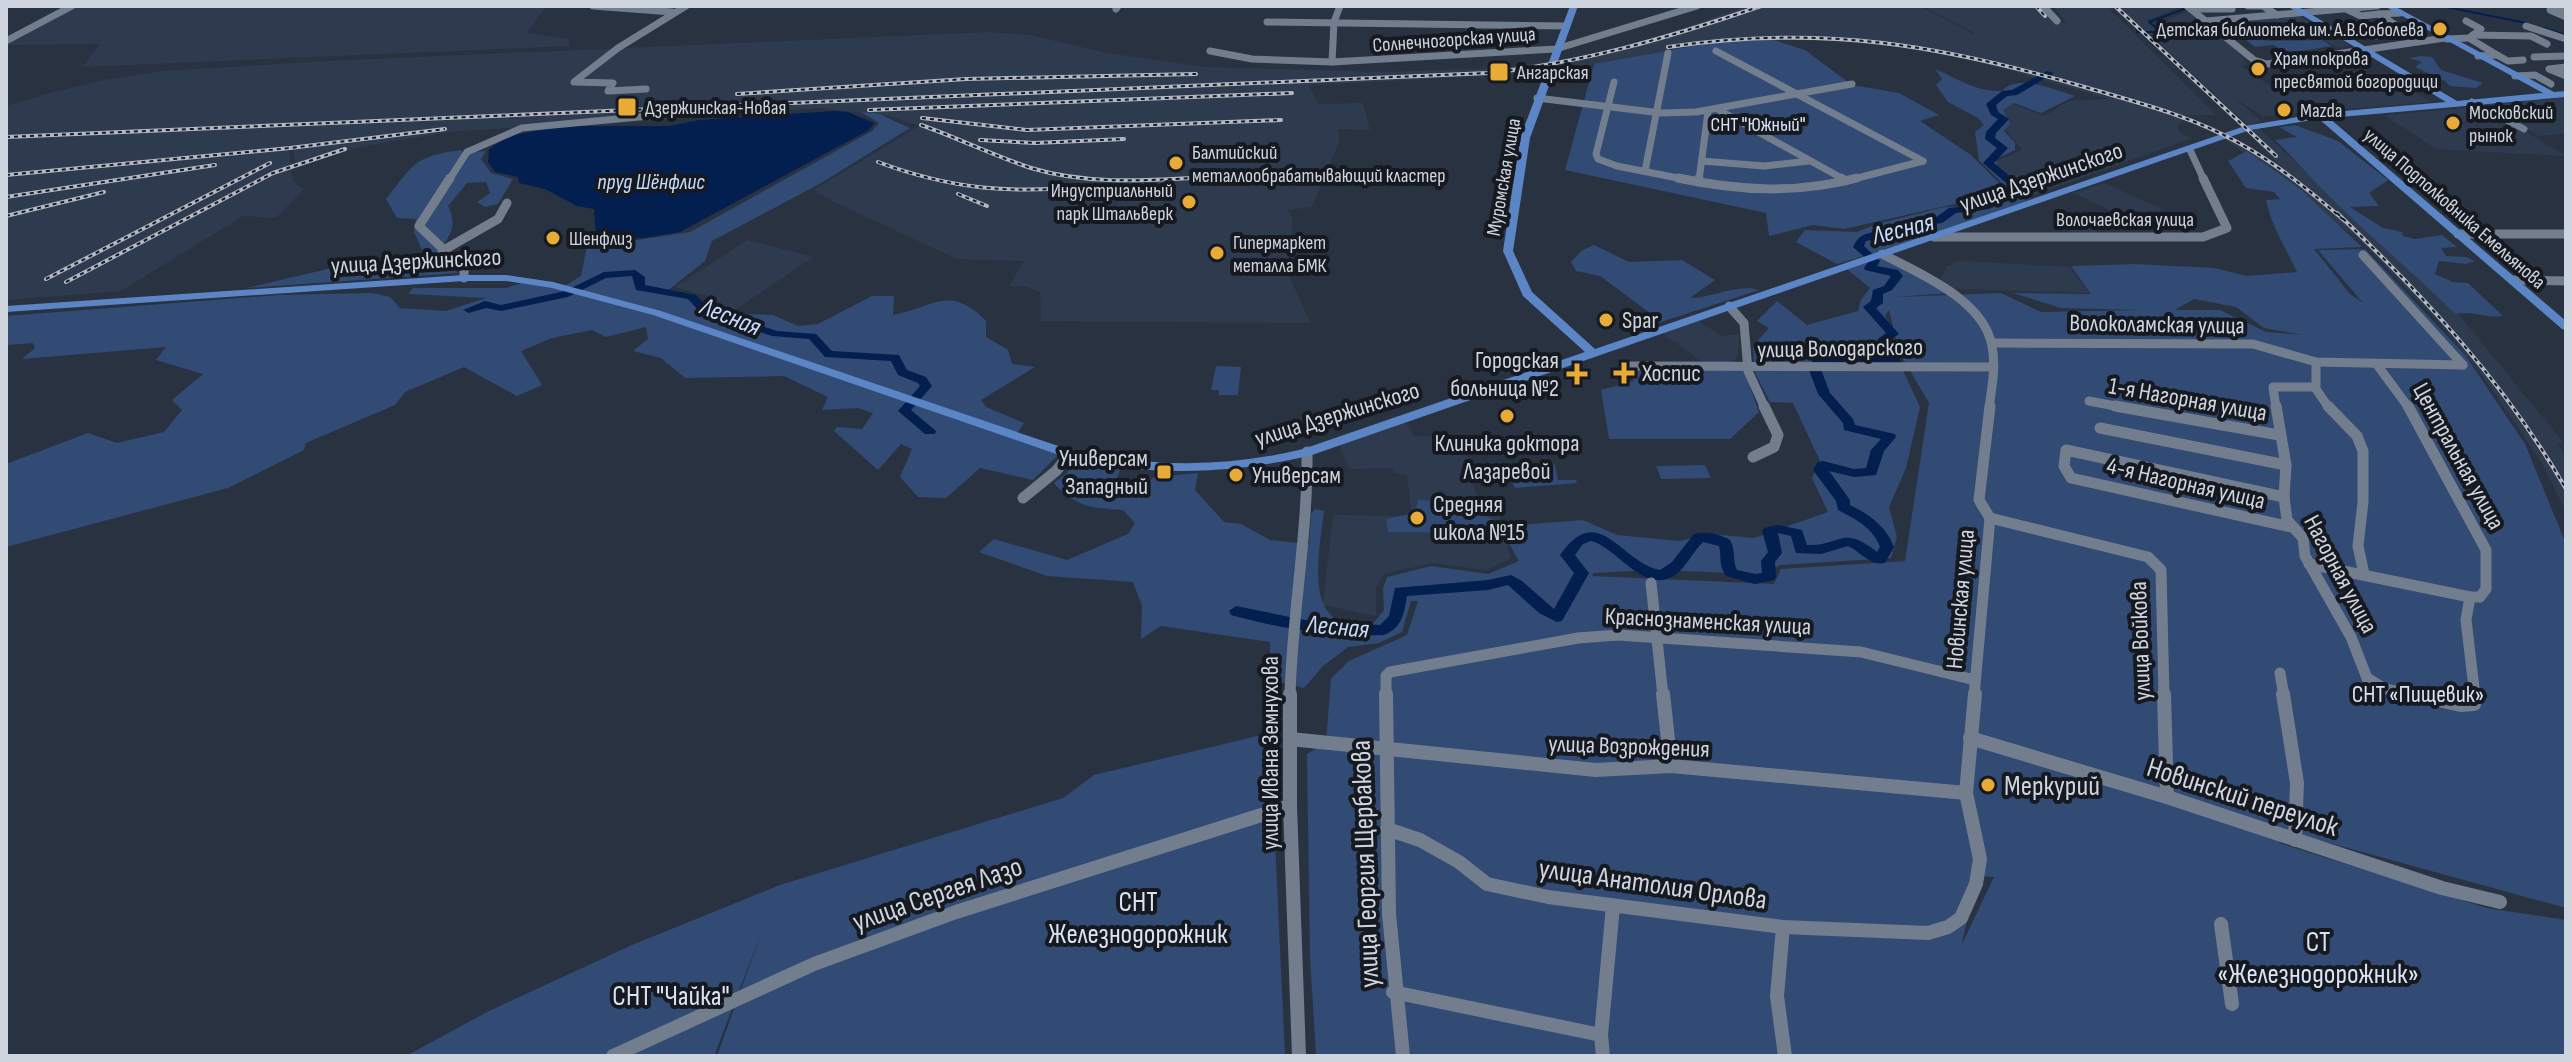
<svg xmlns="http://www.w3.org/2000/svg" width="2572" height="1062" font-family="'Sofia Sans Condensed',sans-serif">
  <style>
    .built { fill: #2e3b4f }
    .green { fill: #314b75; fill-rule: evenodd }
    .water { fill: #021f50 }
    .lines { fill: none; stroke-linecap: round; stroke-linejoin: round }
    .stream { stroke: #021f50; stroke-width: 2 }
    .river { fill: #021f50; fill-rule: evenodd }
    .minor-far3 { stroke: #727d8e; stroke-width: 7 }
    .minor-far2 { stroke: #727d8e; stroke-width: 9 }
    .minor-far1 { stroke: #727d8e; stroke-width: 11 }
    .minor { stroke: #727d8e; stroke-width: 14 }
    .major { fill: #5c85c6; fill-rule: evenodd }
    .rail-casing { stroke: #b3b9c4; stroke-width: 4 }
    .rail { stroke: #161a20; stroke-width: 2; stroke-dasharray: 4; stroke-linecap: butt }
    .poi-dot { fill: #e8ab37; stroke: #161a20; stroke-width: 3 }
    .labels { text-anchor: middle; stroke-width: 8; stroke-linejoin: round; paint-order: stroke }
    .far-poi-label { font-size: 20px; fill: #cfd5df; stroke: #161a20; text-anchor: start }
    .far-street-label { font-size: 20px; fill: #cfd5df; stroke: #161a20 }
    .far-park-label { font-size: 20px; fill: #d9e3f4; stroke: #161a20 }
    .far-water-label { font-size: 22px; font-style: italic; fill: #c7dcfc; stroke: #161a20 }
    .street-label { font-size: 24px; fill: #cfd5df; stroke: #161a20 }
    .poi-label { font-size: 24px; fill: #cfd5df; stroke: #161a20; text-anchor: start }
    .park-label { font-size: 24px; fill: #d9e3f4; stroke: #161a20 }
    .water-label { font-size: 26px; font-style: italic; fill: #c7dcfc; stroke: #161a20 }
    .near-poi-label { font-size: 28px; fill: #cfd5df; stroke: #161a20; text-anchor: start }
    .near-street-label { font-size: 28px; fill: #cfd5df; stroke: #161a20 }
    .near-park-label { font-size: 28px; fill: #d9e3f4; stroke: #161a20 }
  </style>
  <rect width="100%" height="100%" fill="#293241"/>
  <g class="built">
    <polygon points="78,6 547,6 526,33 569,39 569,46 82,67 100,44 6,45"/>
    <polygon points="1746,6 1919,6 1973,34 1975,33 1923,6 2041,6 2056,23 2067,23 2053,6 2106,6 2216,115 2181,115 2233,137 2279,165 2245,130 2250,127 2142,27 2133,26 2113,6 2183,6 2148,20 2141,15 2177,46 2165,34 2171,32 2161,23 2190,10 2248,59 2243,59 2247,64 2242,66 2274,89 2342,89 2325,77 2362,70 2393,88 2406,87 2431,102 2263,116 2233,97 2261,121 2253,123 2446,299 2559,437 2564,443 2557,444 2566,456 2566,512 2542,463 2479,371 2440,323 2357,237 2336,224 2295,189 2223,138 2201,126 2182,120 2177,127 2180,133 2192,138 2031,196 2016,178 1996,170 1991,164 2022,150 2004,127 1996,98 2045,116 2068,101 2110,99 1973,60 1899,47 1835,41 1742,39 1705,43 1566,70 1550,77 1555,61 1627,47"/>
    <polygon points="2299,16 2350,45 2339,48 2323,40 2268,41 2244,30 2219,30 2213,24"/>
    <polygon points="989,32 1030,35 1107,53 1205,67 1382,72 1501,68 1552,61 1548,73 1308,85 1319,104 1363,103 1370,130 1338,129 1339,142 1312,207 1288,210 1293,220 1287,271 1310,323 1041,321 1040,292 1025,286 1009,286 1024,261 957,259 830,200 814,190 919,126 889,116 821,108 523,130 523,127 448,132 360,147 296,168 293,146 288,146 293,181 304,189 276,218 243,216 121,291 6,300 6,106 50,93 104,80 163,71 329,61"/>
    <polygon points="2566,98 2566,133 2539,136 2483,105"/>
    <polygon points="2477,107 2525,131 2566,156 2436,149 2384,115"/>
    <polygon points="2104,183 2160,208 2164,211 2112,211 2074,193"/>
    <polygon points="2054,212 2096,212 2106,223 2089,223 2100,236 2074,236"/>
    <polygon points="748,240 813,257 734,311 710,304 717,299 675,287"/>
    <polygon points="1960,261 2069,267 2089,293 1954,289 1941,279 1947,266"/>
    <polygon points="1699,321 1721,336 1739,334 1738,354 1734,362 1701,361 1662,333"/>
    <polygon points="1406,422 1414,436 1459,438 1475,472 1476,479 1471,480 1481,508 1498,508 1511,558 1486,570 1433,563 1384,574 1376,587 1376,616 1323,605 1333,515 1412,516 1407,475 1394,473 1392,468 1349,469 1340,448 1343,444"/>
  </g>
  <g class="green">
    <polygon points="2245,31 2267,41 2322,40 2332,46 2289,53 2273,45 2255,47 2236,32"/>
    <polygon points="1767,38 1805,50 1852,85 1899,93 1939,115 1920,121 1971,155 2005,189 1981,198 1844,229 1813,225 1769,236 1766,213 1565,170 1594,64 1721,41"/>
    <polygon points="2421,56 2432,57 2441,70 2483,83 2476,88 2450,86 2445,81 2415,67 2422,62 2409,58"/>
    <path d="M1935,69C1958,79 1977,92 2002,91C2016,73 2057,90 2075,96L2041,113L2014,103L2003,110L2010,123L2004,131L2015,143V150L1996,159L1998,168L2014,179L2031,199L1908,243L1837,264L1796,242L1805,230L1857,232L1877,224L1944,207L1971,206L2008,189L1979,160L1975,132L1984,125L1978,118L1948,102L1936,85L1942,79Z"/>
    <path d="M861,112L879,114L910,128L821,183L712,241L705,261L667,291L723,313L773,315L798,326L818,324L872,296H894L893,315C935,307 950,284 986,321V337L1008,350L1012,364L1035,367L981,400L986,407L1024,423L1014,438L1059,454L1033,480L980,468L946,498L918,497L900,477L912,449L901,444L878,470L834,431L837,427L862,429L873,413L858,408L822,410L828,397L784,376L685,378L661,358L633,351L648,339L646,327L606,337L592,330L552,338L521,351L542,385L517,396L464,367L405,392L395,405L306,443L304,450L228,488L6,547V464L88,433L117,443L164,432L182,410L172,400L203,374L156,360L166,347L22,359L35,348L33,343L6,345V316L279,295L372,293L390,297L400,308L446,311L486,298L408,294L413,288H506L522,283L560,289L581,276L588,241H631L690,232L872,131L879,123Z"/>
    <path d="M2295,125L2338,141L2388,180L2369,193L2379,206L2350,207L2383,228L2402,232L2403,236L2415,239L2442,235L2457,247L2441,248L2446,256L2466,257L2475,261L2466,264L2439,261L2435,274L2453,282L2468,283L2503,316C2486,319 2473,310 2455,314C2414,272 2368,236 2327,194C2308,176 2295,158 2275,140L2297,137L2279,127Z"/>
    <path d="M462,150V153L486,151L481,159L491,173L513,179L498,204L485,207L477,202L490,193L486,182L467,183L448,206C458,225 450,238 437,253L458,273L246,288L349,264L409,269L427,261L414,232L416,219L397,218L386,199C415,163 414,156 462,150Z"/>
    <path d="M2247,151L2300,189L2362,247L2314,249L2350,294L2363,303L2318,250L2365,249L2465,355L2525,444L2566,544V908L2282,830L2279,843L2487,908L2566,920V1056H1316L1310,957L1307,754L1326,743L1331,679L1349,661L1407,635L1418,601H1411L1402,632L1379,643L1348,647L1323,666L1304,688L1270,680V642L1161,626L1141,639L1142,606L1133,582L1047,576L979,552L994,539L1067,560L1128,534L1135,523L1123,510C1093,508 1074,507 1054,483L1067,473L1073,460L1120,470L1113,490L1124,498L1136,495L1154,477L1198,473L1195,490L1224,522L1241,524L1270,540L1309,544L1311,514L1315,509L1324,511C1321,540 1306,607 1340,621C1349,625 1362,625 1371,626L1384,610L1383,588L1387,577L1431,566L1488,574L1519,561L1503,533L1388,532L1386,519L1415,513L1418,500L1448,501L1466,506L1505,526L1583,520L1617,535L1679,541L1711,534L1754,538L1828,512L1812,478L1820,461L1793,403L1770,402L1755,373L1753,346L1769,328L1757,321L1777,301L1807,325L1858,311L1861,300L1870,288L1847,269L1883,258L1950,293L1895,297L2001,293L2041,312L2139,310L2061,308L2013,293L2091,294L2071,266L2135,264L2214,268L2247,276L2297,272C2286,248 2272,228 2266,200L2280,199L2274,192L2246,188L2228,161ZM2194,299L2236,307L2264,328L2303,335L2266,332L2220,310H2175ZM1889,310L1899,352L1929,403L1905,561L1781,569L1774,584L1592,576L1594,573L1653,570L1761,574L1780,565L1891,558L1897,537L1889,507L1906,468L1920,407L1894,351L1891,327L1885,316ZM1977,876L1994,877L1962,944V943Z"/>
    <path d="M1594,245L1629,262L1682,260L1715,280L1690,298C1712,298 1738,283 1759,290L1652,325L1643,324L1654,316L1600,276L1576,271L1571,262L1581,251Z"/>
    <polygon points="1731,361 1744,370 1759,412 1730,439 1609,439 1601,390 1634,381 1624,366 1630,362"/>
    <polygon points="1216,366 1241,367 1238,395 1219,395 1219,390 1211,390"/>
    <polygon points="1518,464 1555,465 1558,480 1576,480 1577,483 1515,488 1506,470"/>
    <polygon points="1705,465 1711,478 1661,479 1656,466"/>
    <polygon points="1270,733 1285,1056 717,1056 762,931 714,1056 406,1056 487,1012 632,945 780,885 1063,798 1094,775"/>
  </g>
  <polygon class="water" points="834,111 848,112 874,123 869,130 680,232 644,238 596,237 594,209 577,206 545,189 519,183 518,177 495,172 488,162 489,149 509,136 562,126 669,126 699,120"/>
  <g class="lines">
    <g class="stream">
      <polyline points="2441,6 2526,23"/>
      <polyline points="2543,28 2566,35"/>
      <polyline points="2137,32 2161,32 2149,22 2187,8"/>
    </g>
    <g class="river">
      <path d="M2047,71L2054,73L2017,95L2007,96L1996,105L1998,112L2009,119L1996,133L1995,138L2008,148L1994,163L2024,188V192L1989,209L1956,213L1942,223L1904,228L1903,235L1866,241L1864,246L1880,261L1877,266L1898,270L1903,276L1892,290L1883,294V303L1876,308L1899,334L1890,340L1901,362L1899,365H1822L1820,367L1830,393L1853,419L1855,425L1895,434L1896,437L1884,451L1876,475L1854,477L1829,471L1850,500V505C1870,515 1886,526 1894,547L1885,563C1870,566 1861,552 1848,546L1821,554L1796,553L1791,536L1778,533L1782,553L1775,562L1776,577L1774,580L1755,584L1726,576C1718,564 1722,558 1719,546L1703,542C1694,551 1688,563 1679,572C1646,600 1619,548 1591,541L1583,544L1575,555L1589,573L1562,621L1557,622L1539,613L1508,585L1488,590L1407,596C1404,614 1402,628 1384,635C1332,637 1281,629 1231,615L1229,611L1236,606L1310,621L1380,625L1389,616L1395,588L1488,580L1511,575L1522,581L1554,609L1574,573L1560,555C1599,499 1621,563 1660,570L1672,562L1694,534C1707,531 1719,534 1730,540C1736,550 1732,559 1737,570L1755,574L1762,573L1761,561L1768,552L1762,531L1764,528L1778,525L1802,530L1807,545C1842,546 1842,524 1877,552L1880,547C1873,528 1856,519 1838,510L1836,501L1813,470L1818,462L1823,461L1854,469L1866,468L1871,450L1881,439L1844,430L1843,423L1818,394L1808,367L1814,358L1818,357L1887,358L1878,339L1886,333L1863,307L1871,301L1873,290L1884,286L1891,276L1865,270L1864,268L1869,261L1853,247C1861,229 1875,233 1893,231L1894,224L1935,218L1949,208L1983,204L2013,189L1983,163L1997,148L1985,139L1986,132L1998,119L1991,115L1986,104L2002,91L2012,90Z"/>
      <polygon points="635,270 645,277 645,285 696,295 708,308 777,331 816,334 832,351 899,355 907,370 926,377 932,386 911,410 936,431 935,434 925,434 898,411 920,386 918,383 898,375 891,361 825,357 809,339 772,336 700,312 688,299 636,290 632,276 606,278 568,297 501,311 486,308 469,313 463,310 485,301 501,305 565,291 604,272"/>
    </g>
    <g class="minor-far3">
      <polyline points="593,6 672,12"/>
      <polyline points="2043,6 2057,21"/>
      <polyline points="2187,6 2254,60 2267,64 2445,38"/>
      <polyline points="2248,6 2263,6 2277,15"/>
      <polyline points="1116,9 1118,6"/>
      <polyline points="2191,9 2232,9 2230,6"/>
      <polyline points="2346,9 2361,16 2379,14"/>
      <polyline points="2566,9 2550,10 2566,17"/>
      <polyline points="2206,21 2377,6"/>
      <polyline points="1267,22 1566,26"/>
      <polyline points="2526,26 2566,39"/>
      <polyline points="2473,35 2531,36 2547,44"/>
      <polyline points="2376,36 2406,32 2379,14 2400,13"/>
      <polyline points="2469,38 2497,55 2478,56"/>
      <polyline points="2447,39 2469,38 2481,29 2466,21"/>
      <polyline points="6,41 72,6"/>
      <polyline points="1210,51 1252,59 1332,62 1556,49 1697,6"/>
      <polyline points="1716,51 1923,161"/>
      <polyline points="2497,55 2508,61 2523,60"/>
      <polyline points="2534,57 2566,56"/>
      <polyline points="1332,62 1334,22 1340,6"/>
      <polyline points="2566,67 2549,69 2566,76"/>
      <polyline points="2515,76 2535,75 2551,84"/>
      <polyline points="1614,82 1596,154 1598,159 1617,166 1688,180"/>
      <polyline points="646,89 608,91 613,83 574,82 618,48 686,6"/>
      <polyline points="1537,98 1661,113 1696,112 1852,84"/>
      <polyline points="2472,102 2524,129"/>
      <polyline points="1719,110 1845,180"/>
      <polyline points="2190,150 2204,180"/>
      <polyline points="1702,161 1764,166 1809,161"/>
      <polyline points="1645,171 1668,53"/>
      <polyline points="449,180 467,152 522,128 670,114"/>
      <polyline points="1699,180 1708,112"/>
      <polyline points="1850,180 1923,161"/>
    </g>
    <g class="minor-far2">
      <polyline points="450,178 419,226 464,269 464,278"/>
      <path d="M1678,178C1740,191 1796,194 1857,178"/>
      <polyline points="1841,178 1846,181"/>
      <polyline points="1699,182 1699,178"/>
      <polyline points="2458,234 2566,234"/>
      <polyline points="1934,237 2203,237 2227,228 2203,178"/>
      <polyline points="442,251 498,219 507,203"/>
      <path d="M1882,254C1919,273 1984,300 1992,346C1996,366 1992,387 1989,408"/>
      <polyline points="2363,255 2463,365"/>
      <polyline points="2512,280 2566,281"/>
      <polyline points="1729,306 1744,323 1748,371 1765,408"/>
      <polyline points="1992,343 2253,344 2316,362 2463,365"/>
      <polyline points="2316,362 2316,389 2329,408"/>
      <polyline points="1627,366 1994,367"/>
      <polyline points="2378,366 2409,408"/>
      <polyline points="2089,401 2126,408"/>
      <polyline points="2276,408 2273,387 2314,387"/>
    </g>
    <g class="minor-far1">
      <polyline points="2115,406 2279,435"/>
      <polyline points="2276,406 2286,465 2284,497 2287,520 2303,538 2305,556 2351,637 2367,678 2385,689 2420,696"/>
      <polyline points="2328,406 2357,436 2363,451 2363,502 2358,546 2364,574"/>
      <polyline points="2100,428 2286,465"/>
      <polyline points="1753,457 1774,447 1778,435 1764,406"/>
      <polyline points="2284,497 2066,450 2064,466 2071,478 2291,527"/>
      <polyline points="1023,498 1056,471 1070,454"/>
      <polyline points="1990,518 2148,557 2161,570 2164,696"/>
      <polyline points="2309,564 2470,597 2480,597 2486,589 2486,550 2408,406"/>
      <polyline points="1651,583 1663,696"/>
      <polyline points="2470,597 2466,620 2475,696"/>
      <polyline points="2280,673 2284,696"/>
      <path d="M1290,696C1292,614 1308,534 1307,452"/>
      <polyline points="1386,696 1386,676 1390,672 1578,638 1618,635 1861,652 1975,680"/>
      <polyline points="1974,696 1990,518 1979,500 1990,406"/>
    </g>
    <g class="minor">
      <polyline points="1290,694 1290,806 1299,1056"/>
      <polyline points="1386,694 1389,914 1403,1056"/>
      <polyline points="1663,694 1671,766"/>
      <polyline points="2164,694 2167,797"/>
      <polyline points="2283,694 2297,783 2295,840"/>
      <polyline points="2411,694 2461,705 2474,704 2476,694"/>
      <polyline points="1970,738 2167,797 2442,888 2500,902"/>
      <polyline points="1290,739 1596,770 1671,766 1966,793"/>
      <polyline points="1387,829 1420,840 1459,862 1487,884 1548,897 1783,927 1928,933 1948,927 1961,918 1976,884 1980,859 1966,793 1975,694"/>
      <polyline points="2221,924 2232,1004"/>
      <polyline points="1783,927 1777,996 1785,1056"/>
      <polyline points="1393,992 1601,1035"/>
      <polyline points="613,1056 814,964 956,912 1290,806"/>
      <polyline points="1603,1056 1601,1035 1613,906"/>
    </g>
    <path class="major" d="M1570,6H1578L1530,138L1513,251L1532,292L1595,349L2245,126L2321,113L2446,102L2287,6H2297L2457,101L2543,93L2384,6H2394L2554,92L2566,91V97L2329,118L2566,321V330L2562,329L2319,119L2250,130L1312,455C1229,475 1148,477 1065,457L653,315L552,288L506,281H464L6,312V306L464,275H506L553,282L661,311L1073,451C1151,467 1226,468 1303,449L1585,352L1523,296L1503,251L1520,138Z"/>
    <g class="rail-casing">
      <g id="rail">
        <polyline points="2036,6 2045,16"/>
        <polyline points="2115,6 2276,156"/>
        <path d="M1668,47C1822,24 1941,45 2088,88C2139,103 2191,116 2237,142C2276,163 2311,192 2345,221"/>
        <polyline points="737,94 966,79 1196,74"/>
        <polyline points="869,110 1292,93"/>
        <polyline points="922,118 1027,130 1281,120"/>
        <path d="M921,125C958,138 994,156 1031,168C1084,184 1138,181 1192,178"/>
        <path d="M6,137L1488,73C1583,63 1671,37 1761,6"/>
        <polyline points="980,140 1035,143 1124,139"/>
        <path d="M878,162C953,190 1012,194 1091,186"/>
        <polyline points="6,175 290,148 445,129"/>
        <polyline points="1244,178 1326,178"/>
        <polyline points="958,194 987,206"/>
        <polyline points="6,197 215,165"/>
        <path d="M2337,213C2425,297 2505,383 2566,489"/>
        <polyline points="6,216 104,192"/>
        <polyline points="46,279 270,163"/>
        <polyline points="66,282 273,173 345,149"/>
      </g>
    </g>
    <use href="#rail" class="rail"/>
  </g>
  <g class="poi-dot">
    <circle cx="2440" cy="29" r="8"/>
    <circle cx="2258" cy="69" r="8"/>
    <rect x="1489" y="62" width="20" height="20" rx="4"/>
    <rect x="617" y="97" width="20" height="20" rx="4"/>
    <circle cx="2284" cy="110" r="8"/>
    <circle cx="2453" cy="123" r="8"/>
    <circle cx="1176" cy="163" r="8"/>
    <circle cx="1189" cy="202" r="8"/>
    <circle cx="553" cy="238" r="8"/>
    <circle cx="1217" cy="253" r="8"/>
    <circle cx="1606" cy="320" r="8"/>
    <path d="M1620 361h8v8h8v8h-8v8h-8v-8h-8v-8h8z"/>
    <path d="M1573 362h8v8h8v8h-8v8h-8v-8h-8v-8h8z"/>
    <circle cx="1507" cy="416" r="8"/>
    <rect x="1156" y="464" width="16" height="16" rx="4"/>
    <circle cx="1236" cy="475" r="8"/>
    <circle cx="1417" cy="518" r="8"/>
    <circle cx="1988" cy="785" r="8"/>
  </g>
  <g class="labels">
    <g class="far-poi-label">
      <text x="2424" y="36" text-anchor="end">Детская библиотека им. А.В.Соболева</text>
      <text x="2274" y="65">Храм покрова<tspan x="2274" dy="23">пресвятой богородици</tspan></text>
      <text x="1517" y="79">Ангарская</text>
      <text x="645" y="114">Дзержинская-Новая</text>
      <text x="2300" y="117">Mazda</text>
      <text x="2469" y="119">Московский<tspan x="2469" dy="23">рынок</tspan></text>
      <text x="1192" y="159">Балтийский<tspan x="1192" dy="23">металлообрабатывающий кластер</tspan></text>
      <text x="1173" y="197" text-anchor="end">Индустриальный<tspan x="1173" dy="23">парк Штальверк</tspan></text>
      <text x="569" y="245">Шенфлиз</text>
      <text x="1233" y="249">Гипермаркет<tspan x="1233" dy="23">металла БМК</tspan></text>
    </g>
    <g class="far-street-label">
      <text transform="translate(1454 39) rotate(-4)" y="7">Солнечногорская улица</text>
      <text transform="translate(1503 177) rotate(-80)" y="7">Муромская улица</text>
      <text transform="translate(2455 208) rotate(41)" y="7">улица Подполковника Емельянова</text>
      <text x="2125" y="226">Волочаевская улица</text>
    </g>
    <g class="far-park-label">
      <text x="1758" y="131">СНТ "Южный"</text>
    </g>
    <g class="far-water-label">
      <text x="651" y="189">пруд Шёнфлис</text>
    </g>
    <g class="street-label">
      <text transform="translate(2041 177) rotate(-19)" y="8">улица Дзержинского</text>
      <text transform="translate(416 261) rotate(-3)" y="8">улица Дзержинского</text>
      <text transform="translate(2157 324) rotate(1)" y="8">Волоколамская улица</text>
      <text transform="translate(1840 348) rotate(-1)" y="8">улица Володарского</text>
      <text transform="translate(2188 399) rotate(10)" y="8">1-я Нагорная улица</text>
      <text transform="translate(1337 414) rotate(-17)" y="8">улица Дзержинского</text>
      <text transform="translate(2459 456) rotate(61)" y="8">Центральная улица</text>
      <text transform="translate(2186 483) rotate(13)" y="8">4-я Нагорная улица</text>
      <text transform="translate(2341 574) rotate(62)" y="8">Нагорная улица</text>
      <text transform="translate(1960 599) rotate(-85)" y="8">Новинская улица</text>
      <text transform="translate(1708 621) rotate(3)" y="8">Краснознаменская улица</text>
      <text transform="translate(2140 641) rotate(-92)" y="8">улица Войкова</text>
      <text transform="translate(1629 746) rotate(2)" y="8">улица Возрождения</text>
      <text transform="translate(1270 753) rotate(-90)" y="8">улица Ивана Земнухова</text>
    </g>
    <g class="poi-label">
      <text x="1622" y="328">Spar</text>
      <text x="1559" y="368" text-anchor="end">Городская<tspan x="1559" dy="28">больница №2</tspan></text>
      <text x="1642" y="381">Хоспис</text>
      <text x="1507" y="451" text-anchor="middle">Клиника доктора<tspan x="1507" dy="28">Лазаревой</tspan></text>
      <text x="1148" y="466" text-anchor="end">Универсам<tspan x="1148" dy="28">Западный</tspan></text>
      <text x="1252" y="483">Универсам</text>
      <text x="1433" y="512">Средняя<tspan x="1433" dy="28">школа №15</tspan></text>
    </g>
    <g class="park-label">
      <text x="2418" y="702">СНТ «Пищевик»</text>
    </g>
    <g class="water-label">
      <text transform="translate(1903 228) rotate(-14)" y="9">Лесная</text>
      <text transform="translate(731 316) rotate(22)" y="9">Лесная</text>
      <text transform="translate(1338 626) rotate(5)" y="9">Лесная</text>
    </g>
    <g class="near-poi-label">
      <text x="2004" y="795">Меркурий</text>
    </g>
    <g class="near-street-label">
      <text transform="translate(2243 796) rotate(18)" y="10">Новинский переулок</text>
      <text transform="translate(1364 864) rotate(-92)" y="10">улица Георгия Щербакова</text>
      <text transform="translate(1653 883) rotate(8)" y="10">улица Анатолия Орлова</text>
      <text transform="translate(937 893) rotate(-19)" y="10">улица Сергея Лазо</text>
    </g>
    <g class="near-park-label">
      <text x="1138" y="911">СНТ<tspan x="1138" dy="32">Железнодорожник</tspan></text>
      <text x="2318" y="951">СТ<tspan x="2318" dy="32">«Железнодорожник»</tspan></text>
      <text x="671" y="1005">СНТ "Чайка"</text>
    </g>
  </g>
  <rect width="2572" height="1062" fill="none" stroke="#cfd5df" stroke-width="16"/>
</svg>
